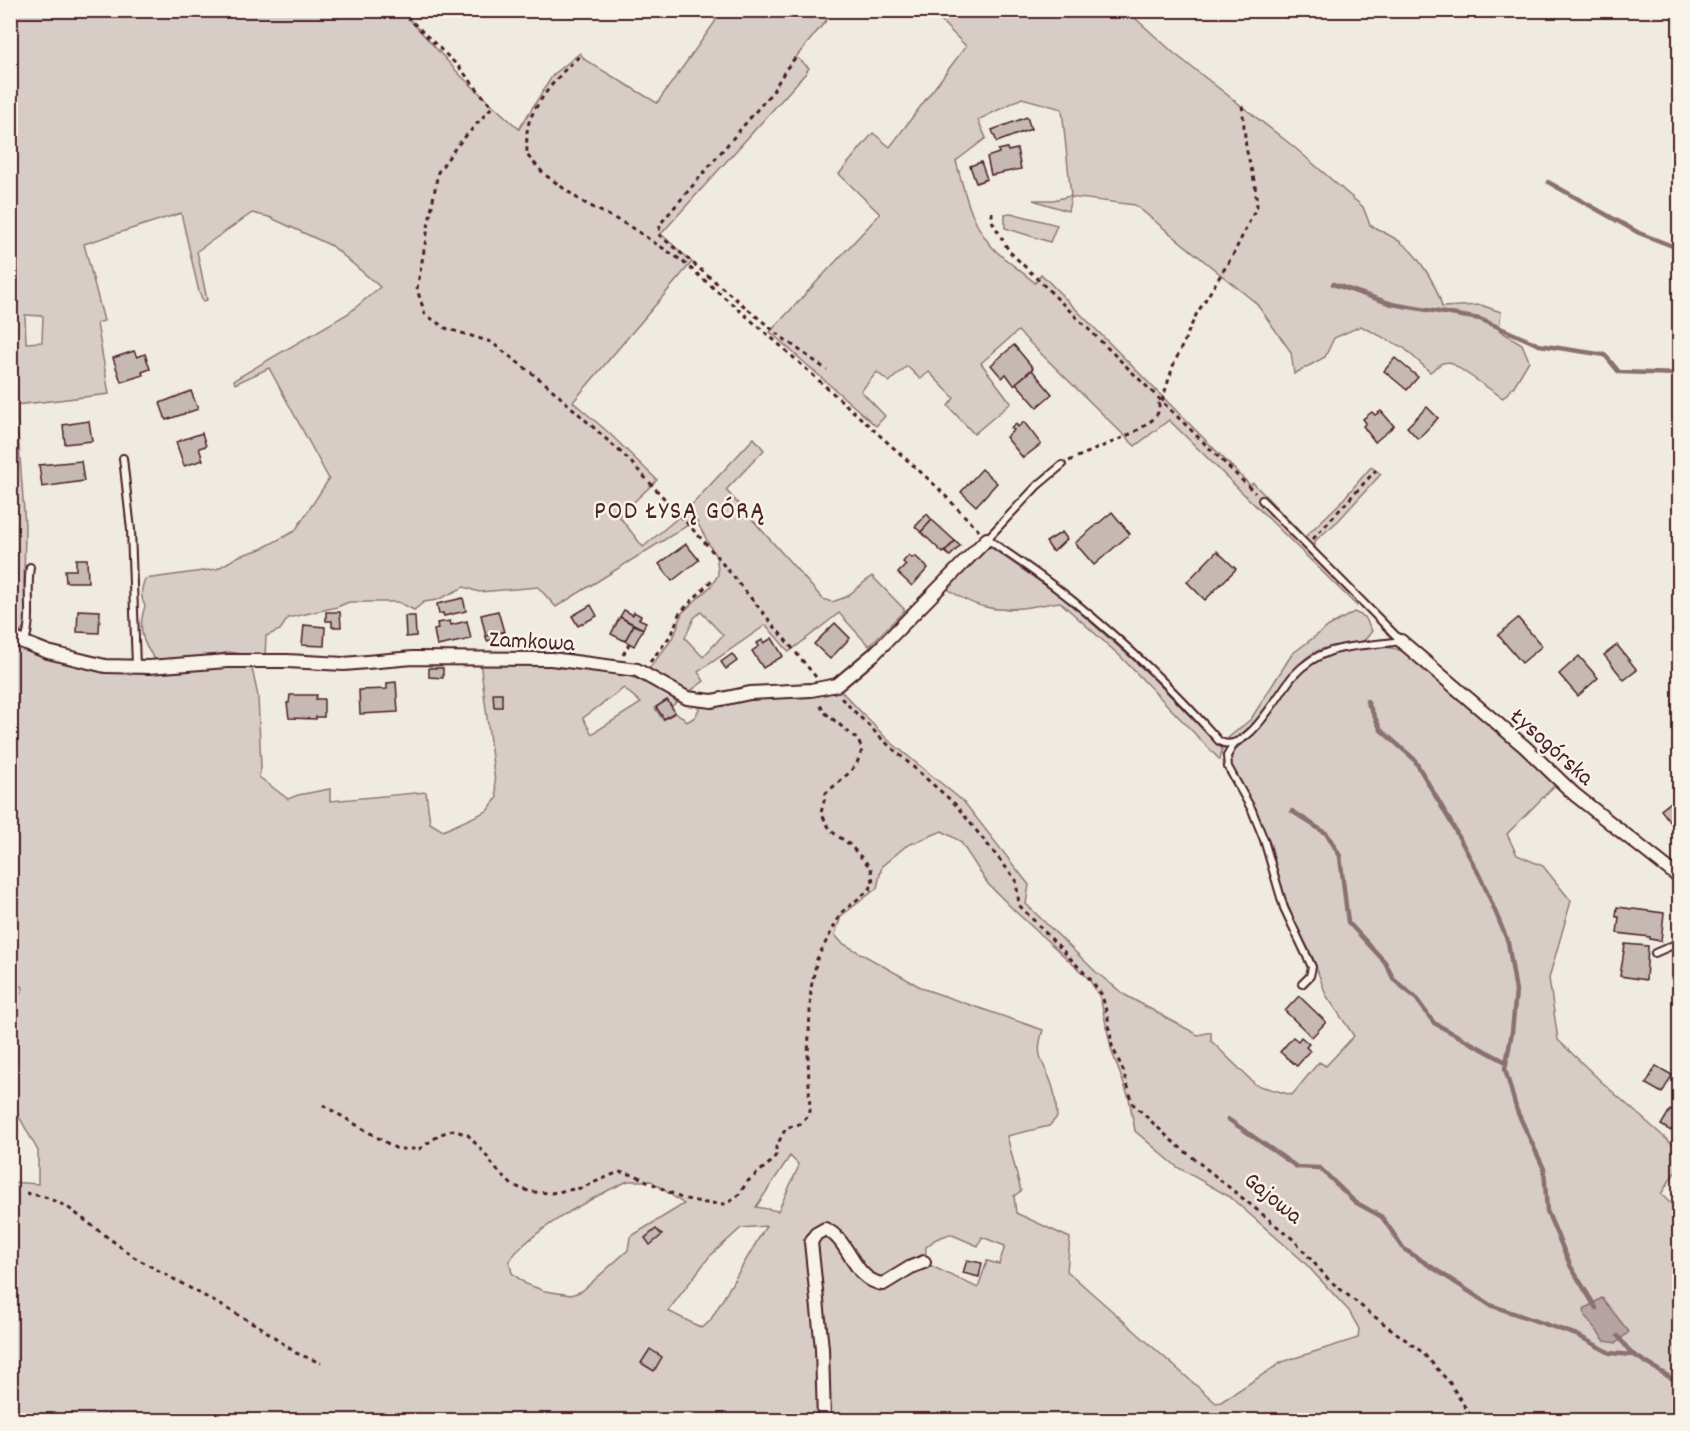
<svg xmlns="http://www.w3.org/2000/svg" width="1690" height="1431" font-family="Dekko,sans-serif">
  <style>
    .green { fill: #d8cdc6; stroke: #917678; stroke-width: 1.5; fill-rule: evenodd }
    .water { fill: #b7a4a2; stroke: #8b6f72; stroke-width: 1.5 }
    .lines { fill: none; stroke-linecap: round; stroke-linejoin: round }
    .stream { stroke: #8b6f72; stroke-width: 4.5 }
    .building { fill: #c6b8b3; stroke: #4a1f2b; stroke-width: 1.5 }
    .service-casing { stroke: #4a1f2b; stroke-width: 10 }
    .minor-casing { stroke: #4a1f2b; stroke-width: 16 }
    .path { stroke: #4a1f2b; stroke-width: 3; stroke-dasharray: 4.5 4.5; stroke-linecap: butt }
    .service { stroke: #f7f3e8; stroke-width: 6 }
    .minor { stroke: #f7f3e8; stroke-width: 12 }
    .labels { text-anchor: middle; stroke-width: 5; stroke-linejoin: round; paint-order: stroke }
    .street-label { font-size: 24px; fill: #4a1f2b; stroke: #f7f3e8 }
    .neighbourhood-label { font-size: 26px; letter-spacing: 1.5px; fill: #4a1f2b; stroke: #f7f3e8 }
  </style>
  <rect width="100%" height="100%" fill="#f0ebe0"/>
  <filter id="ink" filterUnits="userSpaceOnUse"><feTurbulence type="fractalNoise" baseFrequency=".0167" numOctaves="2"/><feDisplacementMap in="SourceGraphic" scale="12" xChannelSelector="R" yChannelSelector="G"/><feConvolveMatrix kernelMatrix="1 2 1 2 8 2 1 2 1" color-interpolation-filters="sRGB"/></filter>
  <g filter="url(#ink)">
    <g class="green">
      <path d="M1126,10L1175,54L1294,147L1363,207L1370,225C1380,231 1393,236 1403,244C1419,256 1438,287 1442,307L1481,305L1501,312L1499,330L1522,344L1529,361L1514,386L1503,398L1450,362L1442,363L1430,372L1404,348L1361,326L1334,338L1325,357L1294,374L1291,352L1256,303L1135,205L1071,197L1068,211L1033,200H1053L1071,196L1062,109L1022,98L978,120L986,138L956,161C965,194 971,225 995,250C1007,262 1023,272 1035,283L1041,274L1250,485L1253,483L1305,537L1340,503L1371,467L1381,474L1338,521L1315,541V549L1364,599L1357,606L1169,420L1135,446L1018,331L981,363L1011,403L974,434L948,406L954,398L929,372L920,379L907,366L889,382L877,372L861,391L885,416L876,426L770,332L880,214L839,174L873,133L890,147L966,46L931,11Z"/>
      <path d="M10,11H402L461,76L519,129L553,75L580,53L585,60L657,103L715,22L717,11H834L796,57L809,68L805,74L661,234L692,262L573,402L608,432L657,480L619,516L643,547L686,511L754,438L764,450L726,490L823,599L832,602L846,597L872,576L905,610L869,646L839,613L789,652L766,625L698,672L704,681L689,692L647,671L669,643L675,634L682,613L712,585L718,575L717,559L696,520L556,607L538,587L479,592L464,587L437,600L424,602L414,610L398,602H349L337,607L288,618L280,630L266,636L265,657L229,652L197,659L177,661L156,660C141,643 138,627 145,606C140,597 141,589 145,579L217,569L239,556L261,549L295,531L329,479L269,368L235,384L234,380L349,313L380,287L332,246L269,217L252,213L197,251L207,300L203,301L199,292L181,213L84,244L104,321L97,323L109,394L16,405L25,525L24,583L26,612L25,626L20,633L11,632ZM25,315L43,316L42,342L26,343ZM701,612L723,635L703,657L685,638L694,618Z"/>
      <polygon points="1011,213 1057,225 1050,242 1005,228 1005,214"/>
      <path d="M990,547L1065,599L1149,674L1222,749L1220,760L1120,656L1060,602C1037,605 1008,613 985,607C970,604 956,595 943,586L978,551Z"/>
      <path d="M1354,612L1365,617L1372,631C1370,634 1366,639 1363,641C1352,647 1330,644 1317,651C1282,669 1268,720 1231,741L1228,738L1251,719L1292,654L1329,626Z"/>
      <path d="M11,641L65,662L89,668L177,672L251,664L258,696L261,768L259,777L288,799L298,795L330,789V801L426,792L430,823L443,831L487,811L497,798L480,661C536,664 635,661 677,702L672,706L667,700L655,708L663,720L675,713L683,717L687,722L695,717L701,705L758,696H819L838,688L887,739L964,802L1029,885L1026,904L1096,972L1125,995L1198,1035L1211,1032V1041L1256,1085L1292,1095L1319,1062L1326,1066L1354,1036L1326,995L1313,958L1294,921L1280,886L1271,845L1232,769C1228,751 1240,746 1250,736C1256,730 1261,724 1266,719C1277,706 1285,689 1295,678C1320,652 1368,639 1402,651C1410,654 1417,662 1424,667L1557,783L1507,834L1517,855L1543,866L1571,901L1549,978L1558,1040L1606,1086L1679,1150V1166L1661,1194L1679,1212V1420H11V1182L38,1184V1151L16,1111L11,1110V997L22,992L23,987L11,981ZM624,688L641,703L592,734L583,718ZM942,831L960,841L988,884L1017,913L1089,979L1100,997L1112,1052L1129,1098L1135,1131L1177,1167L1230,1197L1303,1261L1349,1311L1359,1329L1358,1338L1282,1362L1221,1402L1216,1403L1067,1271L1070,1238L1016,1213L1014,1196L1021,1191L1007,1136L1049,1126L1057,1117C1056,1108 1056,1097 1053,1088C1046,1063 1033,1060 1043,1030L924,989L842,943L835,935L841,916L877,888L882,866L906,846ZM790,1156L798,1164V1168L778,1211L756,1207ZM628,1181H651L684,1204L630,1237L628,1250L582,1291L571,1295L545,1291L526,1284L512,1273L509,1261C531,1230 593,1197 628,1181ZM766,1226L710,1321L702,1328L668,1311L709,1257L741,1228ZM950,1234L978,1246L982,1237L1005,1246L999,1264L987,1261L978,1288L925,1263L926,1247L936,1239Z"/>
    </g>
    <polygon class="water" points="1602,1298 1629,1332 1616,1343 1605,1341 1585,1316 1584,1309"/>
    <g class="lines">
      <g class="stream">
        <polyline points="1548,182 1639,233 1680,249"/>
        <polyline points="1333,284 1392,304 1480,319 1539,345 1605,355 1619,372 1680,374"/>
        <polyline points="1367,701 1381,730 1414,759 1449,819 1482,880 1508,942 1516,991 1512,1032 1505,1069 1517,1111 1544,1169 1547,1211 1571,1267 1596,1308"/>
        <polyline points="1292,811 1327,834 1340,856 1348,922 1385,962 1394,980 1415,997 1434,1023 1506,1062"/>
        <polyline points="1228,1119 1297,1167 1320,1168 1355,1202 1382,1217 1404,1249 1490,1305 1577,1335 1610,1353 1632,1355"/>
        <polyline points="1618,1336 1631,1353 1679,1383 1680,1386"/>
      </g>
    </g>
    <g class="building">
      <polygon points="1027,117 1031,129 997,142 992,130"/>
      <polygon points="1007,148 1008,151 1017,149 1021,169 991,175 987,157 999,153 998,150"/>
      <polygon points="981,162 987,179 976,183 970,166"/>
      <polygon points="1014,345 1033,368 1014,385 1006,374 1002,378 991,365"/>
      <polygon points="134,351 137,357 145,354 150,369 142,372 143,375 121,382 113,358"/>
      <polygon points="1395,358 1418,377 1407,390 1384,371"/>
      <polygon points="1032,370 1052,394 1037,407 1016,383"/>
      <polygon points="191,391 198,409 166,420 160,403"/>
      <polygon points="1427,407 1438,418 1418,439 1407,427"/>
      <polygon points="1381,411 1394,426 1375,442 1363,426 1366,423 1363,419 1372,412 1375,415"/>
      <polygon points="89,421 92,441 65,444 63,425"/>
      <polygon points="1024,422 1041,444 1023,458 1006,437 1014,430 1011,428 1016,424 1018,427"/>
      <polygon points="202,433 206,446 199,448 203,460 184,466 176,442"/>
      <polygon points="81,461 84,481 42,487 39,465"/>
      <polygon points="982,469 997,483 976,506 961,492"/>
      <polygon points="1112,512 1130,534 1094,565 1075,543"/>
      <polygon points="927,514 932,520 921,532 915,527"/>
      <polygon points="932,520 955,541 943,553 921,532"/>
      <polygon points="1062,532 1067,539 1053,552 1046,542"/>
      <polygon points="955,541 960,546 950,556 945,552"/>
      <polygon points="686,544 699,560 672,581 659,564"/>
      <polygon points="1217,551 1236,569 1205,600 1187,582"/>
      <polygon points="909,555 912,558 915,556 928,568 912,586 898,573 906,565 903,562"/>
      <polygon points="76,559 87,559 88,582 66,582 65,570 76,570"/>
      <polygon points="463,598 466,611 444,616 443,613 439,614 437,604"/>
      <polygon points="591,605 597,616 578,626 572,616"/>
      <polygon points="78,610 100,611 99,633 77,632"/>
      <polygon points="624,610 633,615 634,612 641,616 639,619 646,622 643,629 620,617"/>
      <polygon points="498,611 504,632 486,636 481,615"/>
      <polygon points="326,612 340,612 341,627 332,627 332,621 326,621"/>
      <polygon points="405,616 415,616 416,636 406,637"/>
      <polygon points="620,617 634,625 625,641 611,634"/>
      <polygon points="1518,618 1542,646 1522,663 1498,635"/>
      <polygon points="450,621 451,625 467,621 471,639 437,646 434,630 438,629 437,623"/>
      <polygon points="835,623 850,638 830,659 814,644"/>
      <polygon points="304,625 325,627 324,646 302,645"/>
      <polygon points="634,625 643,629 634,646 625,641"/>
      <polygon points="503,632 504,637 487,641 486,636"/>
      <polygon points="772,638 783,656 763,668 752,651 759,646 757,643 762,640 764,643"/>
      <polygon points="1617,645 1637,670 1624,680 1604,655"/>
      <polygon points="732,654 737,661 726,669 721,662"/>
      <polygon points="1579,656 1598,678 1578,696 1559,674"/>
      <polygon points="429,668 443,668 443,678 429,677"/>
      <polygon points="396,682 398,712 360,714 359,690 387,689 387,683"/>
      <polygon points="493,693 502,693 502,707 494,707"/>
      <polygon points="290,695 317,695 316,699 324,699 324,717 316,717 316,719 289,718 287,703 289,703"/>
      <polygon points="667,700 675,712 664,719 656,707"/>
      <polygon points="1680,795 1680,825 1675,828 1661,810"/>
      <polygon points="1617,907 1664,913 1661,941 1650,939 1650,937 1617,933 1619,917 1616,917"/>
      <polygon points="1625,944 1648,946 1646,980 1620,976"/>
      <polygon points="1299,996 1326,1022 1312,1037 1285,1011"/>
      <polygon points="1293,1037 1298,1041 1301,1037 1309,1044 1306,1047 1310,1051 1297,1066 1280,1052"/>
      <polygon points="1656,1066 1672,1075 1662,1093 1646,1084"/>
      <polygon points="1670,1110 1680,1116 1671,1131 1661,1125"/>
      <polygon points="656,1229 662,1235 650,1245 645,1238"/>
      <polygon points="967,1260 982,1263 979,1277 963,1273"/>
      <polygon points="650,1349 662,1357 654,1371 641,1363"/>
    </g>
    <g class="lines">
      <g class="service-casing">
        <g id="service">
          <polyline points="123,458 131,530 136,666"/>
          <path d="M1062,465L1037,486L987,539C1016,559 1046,579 1073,601C1125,643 1175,691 1219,741C1246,758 1279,692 1293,676C1325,641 1358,648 1401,641"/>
          <polyline points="1262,500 1401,641"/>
          <path d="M25,642C33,617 26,592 30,567"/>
          <polyline points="1234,744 1227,756 1228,767 1252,810 1264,840 1284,908 1312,967 1310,976 1302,984"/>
          <polyline points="1655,953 1680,942"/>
        </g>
      </g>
      <g class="minor-casing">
        <g id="minor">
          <polyline points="10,637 48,652 105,666 149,667 227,661 287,661 344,664 413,658 551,659 637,670 687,698 712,701 750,693 811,690 837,685 874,654 987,539"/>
          <polyline points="1401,641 1525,747 1574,794 1680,878"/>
          <path d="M824,1420L822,1348L811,1242L816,1234L825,1229C851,1240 852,1280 883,1284L911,1267L924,1262"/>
        </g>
      </g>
      <g class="path">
        <polyline points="400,10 459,67 492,107 456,147 438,172 417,289 425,314 445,328 491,342 546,384 628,459 708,546 816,677"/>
        <path d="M579,57C563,69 532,106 528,126C526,135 527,146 527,155L544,174L581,201L629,226L681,260L774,340L936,486L979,531"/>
        <polyline points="795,58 786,69 773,91 661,223 658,234 780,336 827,370"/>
        <polyline points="992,212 992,221 1009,251 1255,493"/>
        <polyline points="1162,401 1173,366 1196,315 1233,255 1257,206 1255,184 1246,148 1242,104"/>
        <path d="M1069,461C1090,450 1141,434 1155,417C1160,412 1159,406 1159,399"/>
        <polyline points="1313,539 1376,470"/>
        <polyline points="623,655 629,644"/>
        <polyline points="650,662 672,634 679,614 713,579"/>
        <polyline points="841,698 884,741 955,804 1016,880 1019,905 1091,980 1102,995 1108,1018 1112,1046 1123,1070 1133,1104 1171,1140 1294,1240 1329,1280 1371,1314 1422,1352 1450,1383 1473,1420"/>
        <polyline points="323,1105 397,1149 419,1149 441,1134 453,1130 468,1135 485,1154 496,1169 512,1185 531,1192 551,1193 581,1188 619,1172 635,1175 681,1198 706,1203 726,1204 737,1197 748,1181 771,1162 776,1155 776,1147 786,1128 800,1124 810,1113 808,1056 811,988 817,959 841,913 870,889 873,882 871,868 849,844 831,831 821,813 826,793 849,773 857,763 862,750 858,740 823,711 819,701"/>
        <polyline points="26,1193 45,1197 66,1206 134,1257 262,1328 296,1353 321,1363"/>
      </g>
      <use href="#service" class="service"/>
      <use href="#minor" class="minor"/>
    </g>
  </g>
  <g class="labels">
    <g class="street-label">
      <text transform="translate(532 640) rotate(3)" y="8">Zamkowa</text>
      <text transform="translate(1553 746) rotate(42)" y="8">Łysogórska</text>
      <text transform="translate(1274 1197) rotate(39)" y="8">Gajowa</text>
    </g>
    <g class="neighbourhood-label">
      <text x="680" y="518">POD ŁYSĄ GÓRĄ</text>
    </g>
  </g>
  <rect width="1690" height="1431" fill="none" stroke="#f7f3e8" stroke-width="36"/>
  <rect x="18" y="18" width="1654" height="1395" fill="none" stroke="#4a1f2b" stroke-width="2" filter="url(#ink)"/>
</svg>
